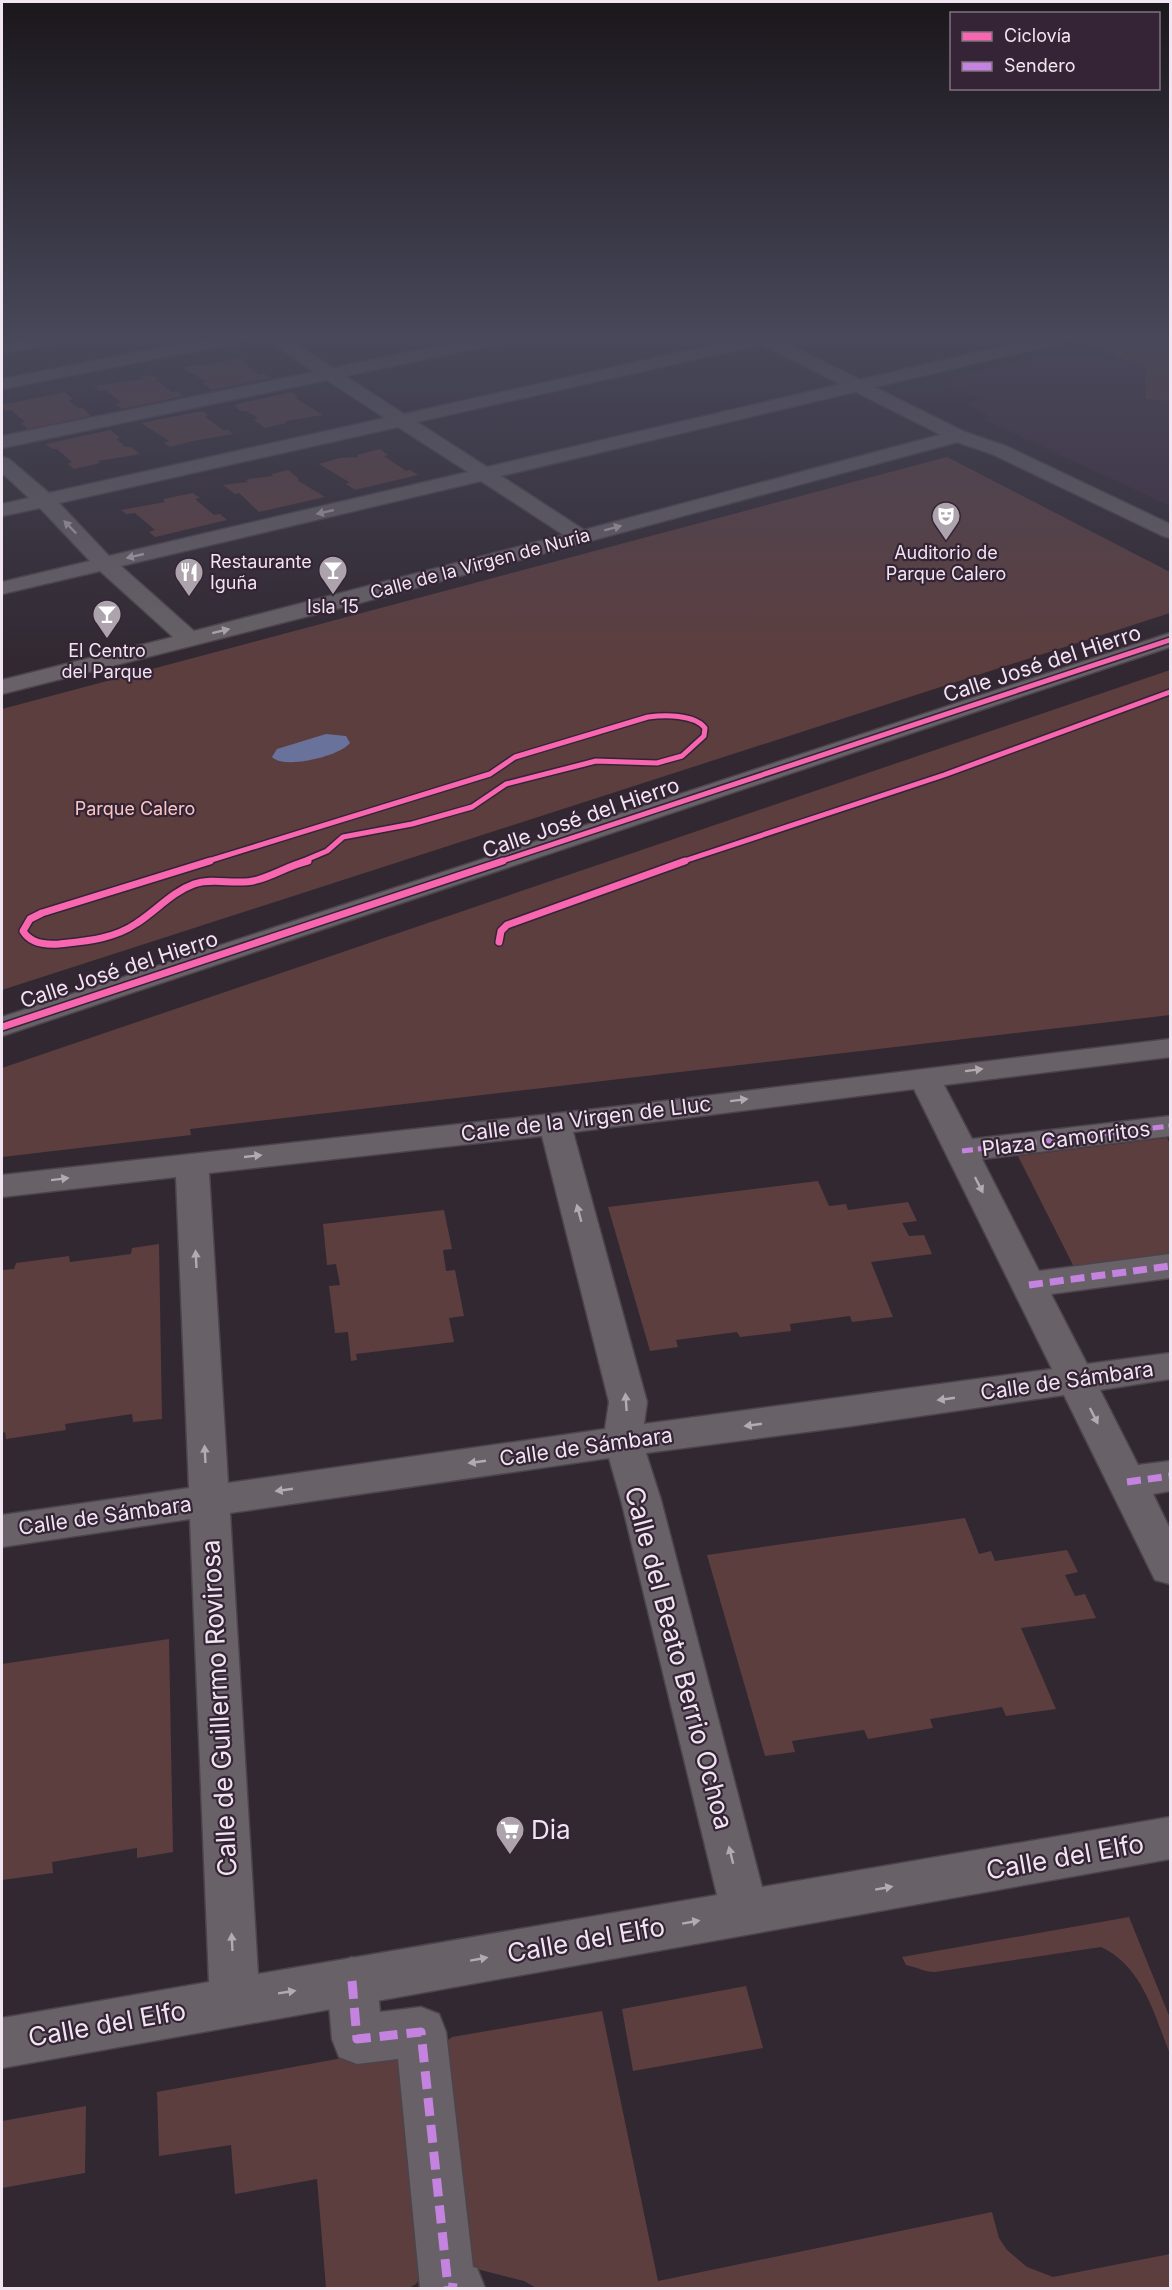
<svg xmlns="http://www.w3.org/2000/svg" width="1172" height="2290" font-family="Inter,sans-serif">
  <style>
    .built { fill: #3e2b3e }
    .green { fill: #5c3e3f }
    .water { fill: #69729b }
    .lines { fill: none; stroke-linecap: round; stroke-linejoin: round }
    .pedestrian-casing { stroke: #4c444c; stroke-width: 3 }
    .minor-casing { stroke: #4c444c; stroke-width: 3 }
    .tertiary-casing { stroke: #4c444c; stroke-width: 3 }
    .pedestrian { fill: #686167; fill-rule: evenodd }
    .minor { fill: #686167; fill-rule: evenodd }
    .tertiary { fill: #686167; fill-rule: evenodd }
    .quiet-far2 { stroke: #c483df; stroke-width: 5; stroke-dasharray: 11 5; stroke-linecap: butt }
    .quiet-far1 { stroke: #c483df; stroke-width: 7; stroke-dasharray: 14 7; stroke-linecap: butt }
    .quiet { stroke: #c483df; stroke-width: 9; stroke-dasharray: 18 9; stroke-linecap: butt }
    .cycleway-far1-casing { stroke: #352435; stroke-width: 8 }
    .cycleway-casing { stroke: #352435; stroke-width: 10 }
    .cycleway-far1 { stroke: #f766af; stroke-width: 5 }
    .cycleway { stroke: #f766af; stroke-width: 7 }
    .oneway { fill: #b3aab2 }
    .labels { text-anchor: middle; stroke-width: 4.5; stroke-linejoin: round; paint-order: stroke }
    .far-poi-label { font-size: 18px; fill: #f0e5f0; stroke: #352435 }
    .far-street-label { font-size: 18px; fill: #f0e5f0; stroke: #352435 }
    .far-park-label { font-size: 18px; fill: #fac6c4; stroke: #352435 }
    .street-label { font-size: 21px; fill: #f0e5f0; stroke: #352435 }
    .near-street-label { font-size: 26px; fill: #f0e5f0; stroke: #352435 }
    .near-poi-label { font-size: 26px; fill: #f0e5f0; stroke: #352435; text-anchor: start }
  </style>
  <rect width="100%" height="100%" fill="#312831"/>
  <polygon class="built" points="1089,345 1145,368 1146,399 1170,401 1170,506 985,420 986,413 964,404 979,399 940,381"/>
  <g class="green">
    <polygon points="1113,339 1170,339 1170,401 1146,399 1145,368 1089,345"/>
    <polygon points="240,358 246,362 243,363 260,375 264,374 271,378 212,390 202,383 207,382 183,368 203,364 206,366"/>
    <polygon points="152,375 158,379 155,380 172,392 177,391 184,396 122,409 116,404 121,402 106,390 99,391 94,386 143,379 142,377"/>
    <polygon points="65,392 73,399 68,400 78,408 83,408 91,416 27,429 21,423 25,422 11,410 5,411 2,407 2,405"/>
    <polygon points="292,392 299,397 295,398 323,415 285,421 286,423 265,428 254,420 258,418 246,411 241,411 233,405"/>
    <polygon points="202,411 208,415 205,417 223,430 228,430 233,434 193,441 170,447 164,443 169,441 141,423"/>
    <polygon points="110,430 120,438 116,439 126,447 131,447 140,454 98,461 100,463 74,469 68,464 72,462 57,449 52,449 46,444"/>
    <polygon points="380,449 388,455 384,456 406,471 410,470 418,475 355,490 346,484 349,482 319,464 340,458 358,457 357,455"/>
    <polygon points="947,457 1170,572 1170,613 2,990 2,709"/>
    <path d="M288,470L299,479L297,480L325,497L259,512L239,493L235,494L223,485L248,482L246,480C256,477 263,478 273,476L272,474Z"/>
    <polygon points="193,493 200,498 195,499 214,515 220,514 227,520 155,537 149,532 155,530 135,513 126,514 121,510 165,502 163,499"/>
    <polygon points="1170,670 1170,1015 190,1129 191,1135 2,1157 2,1068"/>
    <polygon points="1167,1138 1170,1144 1170,1259 1076,1271 1018,1156"/>
    <polygon points="818,1181 829,1206 846,1204 848,1210 908,1202 917,1221 902,1223 909,1236 924,1235 932,1254 871,1262 893,1317 852,1322 850,1316 790,1324 791,1331 740,1337 737,1332 676,1340 678,1347 650,1351 608,1207"/>
    <polygon points="444,1210 452,1249 443,1250 446,1271 455,1270 464,1316 449,1318 454,1342 356,1354 357,1360 351,1361 348,1332 335,1333 329,1286 340,1285 336,1264 327,1265 323,1224"/>
    <polygon points="159,1244 162,1419 133,1422 132,1414 65,1424 66,1430 6,1439 5,1432 2,1433 2,1270 14,1269 16,1263 69,1256 70,1262 131,1254 132,1248"/>
    <polygon points="965,1518 979,1554 991,1551 995,1561 1067,1550 1078,1572 1065,1575 1075,1596 1085,1594 1096,1618 1021,1628 1056,1709 1006,1716 1002,1707 930,1719 933,1728 868,1739 864,1730 792,1741 795,1752 765,1756 707,1555"/>
    <polygon points="169,1639 173,1852 137,1858 137,1848 52,1862 53,1873 2,1880 2,1664"/>
    <path d="M1129,1917L1170,2018V2054C1154,2014 1143,1967 1101,1947L935,1972C923,1972 917,1967 906,1965L902,1957Z"/>
    <polygon points="746,1986 763,2048 633,2071 622,2009"/>
    <polygon points="602,2011 658,2281 992,2212 999,2238 1007,2250 1027,2267 1053,2277 1170,2254 1170,2288 536,2288 524,2281 469,2267 442,2045 452,2037"/>
    <polygon points="391,2049 400,2054 426,2270 416,2284 409,2288 326,2288 317,2179 235,2194 231,2145 159,2156 157,2092"/>
    <polygon points="86,2106 85,2173 2,2188 2,2121"/>
  </g>
  <path class="water" d="M326,734L346,736L350,743C340,756 284,770 272,757L277,749Z"/>
  <g class="lines">
    <g class="pedestrian-casing">
      <polygon id="pedestrian" points="352,1957 369,1964 377,1981 380,2012 421,2007 439,2014 446,2032 473,2267 477,2268 485,2288 420,2287 398,2059 357,2064 339,2057 332,2039 327,1981 335,1964"/>
    </g>
    <g class="minor-casing">
      <g id="minor">
        <polygon points="23,339 60,339 57,343 51,344 2,353 2,343"/>
        <polygon points="205,339 240,339 237,343 231,344 2,389 2,379"/>
        <path d="M267,339H288L333,368L473,339H507L504,343L498,344L345,376L404,414L740,339H772L769,343L763,344L417,422L487,467L1034,339H1065L1062,343L1056,344L501,476L584,530L958,430L965,432L968,436L965,440L352,605L2,694V680L173,637L100,571L2,594V582L90,561L40,508L2,516V504L29,498L2,473V457L9,459L49,493L385,418L327,380L2,448V436L314,372ZM398,427L468,472L109,556L59,503ZM481,481L564,535L194,631L121,566Z"/>
        <path d="M1170,1039V1057L944,1085L972,1139L1170,1116V1136L982,1159L1039,1271L1170,1254V1278L1051,1294L1087,1364L1170,1353V1379L1100,1390L1138,1465L1170,1461V1491L1153,1494L1170,1529V1584L1155,1580L1064,1395L852,1426L646,1453L661,1500L762,1887L1170,1817V1859L2,2068V2018L209,1982L190,1519L2,1547V1515L189,1488L176,1177L2,1197V1175L631,1105ZM914,1089L1052,1369L644,1424L647,1402L573,1132ZM542,1136L609,1402L605,1429L228,1483L209,1173ZM609,1458L621,1500L717,1895L258,1974L230,1513Z"/>
      </g>
    </g>
    <g class="tertiary-casing">
      <g id="tertiary">
        <polygon points="756,339 778,339 965,432 1006,446 1170,524 1170,538 1163,536 992,454 951,440 759,343"/>
        <polygon points="1170,633 1170,647 2,1036 2,1017"/>
      </g>
    </g>
    <use href="#pedestrian" class="pedestrian"/>
    <use href="#minor" class="minor"/>
    <use href="#tertiary" class="tertiary"/>
    <polyline class="quiet-far2" points="962,1151 1170,1126"/>
    <g class="quiet-far1">
      <polyline points="1029,1285 1170,1266"/>
      <polyline points="1127,1482 1170,1476"/>
    </g>
    <polyline class="quiet" points="352,1981 357,2039 421,2032 448,2287 457,2288"/>
    <g class="cycleway-far1-casing">
      <g id="cycleway-far1">
        <path d="M205,862L490,774L515,757L648,717C664,715 694,714 705,728L704,736L682,756L657,763L596,761L506,784L472,807L412,824L343,837L327,851L301,862"/>
        <polyline points="499,862 1170,640"/>
        <polyline points="681,862 944,775 1170,692"/>
      </g>
    </g>
    <g class="cycleway-casing">
      <g id="cycleway">
        <path d="M210,861L42,913L30,919L23,931C30,943 46,945 59,944C87,941 114,939 137,923C157,910 172,892 194,884C213,877 237,886 257,880C275,875 290,865 308,861"/>
        <polyline points="499,942 501,931 507,925 685,861"/>
        <polyline points="2,1027 503,861"/>
      </g>
    </g>
    <use href="#cycleway-far1" class="cycleway-far1"/>
    <use href="#cycleway" class="cycleway"/>
  </g>
  <defs><path id="oneway-solid" d="M-6-.8H1V-3.2L6.5 0L1 3.2V.8H-6Z" transform="scale(1.5)"/></defs>
  <g class="oneway">
    <use href="#oneway-solid" transform="translate(325 512) rotate(167)"/>
    <use href="#oneway-solid" transform="translate(70 527) rotate(-134)"/>
    <use href="#oneway-solid" transform="translate(613 528) rotate(-15)"/>
    <use href="#oneway-solid" transform="translate(135 556) rotate(167)"/>
    <use href="#oneway-solid" transform="translate(221 631) rotate(-14)"/>
    <use href="#oneway-solid" transform="translate(974 1070) rotate(-7)"/>
    <use href="#oneway-solid" transform="translate(739 1100) rotate(-7)"/>
    <use href="#oneway-solid" transform="translate(253 1156) rotate(-6)"/>
    <use href="#oneway-solid" transform="translate(60 1179) rotate(-7)"/>
    <use href="#oneway-solid" transform="translate(979 1185) rotate(63)"/>
    <use href="#oneway-solid" transform="translate(579 1213) rotate(-105)"/>
    <use href="#oneway-solid" transform="translate(196 1259) rotate(-93)"/>
    <use href="#oneway-solid" transform="translate(946 1399) rotate(172)"/>
    <use href="#oneway-solid" transform="translate(626 1402) rotate(-94)"/>
    <use href="#oneway-solid" transform="translate(1094 1416) rotate(63)"/>
    <use href="#oneway-solid" transform="translate(753 1425) rotate(172)"/>
    <use href="#oneway-solid" transform="translate(205 1454) rotate(-93)"/>
    <use href="#oneway-solid" transform="translate(477 1462) rotate(172)"/>
    <use href="#oneway-solid" transform="translate(284 1490) rotate(172)"/>
    <use href="#oneway-solid" transform="translate(731 1855) rotate(-104)"/>
    <use href="#oneway-solid" transform="translate(884 1888) rotate(-10)"/>
    <use href="#oneway-solid" transform="translate(691 1922) rotate(-10)"/>
    <use href="#oneway-solid" transform="translate(232 1942) rotate(-93)"/>
    <use href="#oneway-solid" transform="translate(479 1959) rotate(-10)"/>
    <use href="#oneway-solid" transform="translate(287 1992) rotate(-9)"/>
  </g>
  <linearGradient id="sky" x2="0" y2="1"><stop stop-color="#1b161b"/><stop offset="0.51" stop-color="#48485a"/><stop offset="1" stop-color="#48485a" stop-opacity="0"/></linearGradient>
  <rect width="1172" height="660" fill="url(#sky)"/>
  <defs>
    <g id="theatre-pin" transform="scale(1.5)"><path d="M0 17L-7.5 6A9.5 9.5 0 1 1 7.5 6Z" fill="#ada3ad" stroke="#352435"/><path d="M-5-5.5Q0-4 5-5.5V0Q5 5 0 6Q-5 5-5 0ZM-3.3-2.5H-1v1.5H-3.3ZM1-2.5H3.3v1.5H1ZM-2.8 1Q0 5.5 2.8 1Z" fill="#fff"/></g>
    <g id="bar-pin" transform="scale(1.5)"><path d="M0 17L-7.5 6A9.5 9.5 0 1 1 7.5 6Z" fill="#ada3ad" stroke="#352435"/><path d="M-6-5H6L.8 .8V4.5H3.5V6h-7V4.5H-.8V.8Z" fill="#fff"/></g>
    <g id="restaurant-pin" transform="scale(1.5)"><path d="M0 17L-7.5 6A9.5 9.5 0 1 1 7.5 6Z" fill="#ada3ad" stroke="#352435"/><path d="M-5-6h1v4h1v-4h1v4h1v-4h1v5L-1.5 .5V6h-2V.5L-5-1ZM5-6V6H3V1.5H1.5Q1.5-4 5-6Z" fill="#fff"/></g>
    <g id="supermarket-pin" transform="scale(1.5)"><path d="M0 17L-7.5 6A9.5 9.5 0 1 1 7.5 6Z" fill="#ada3ad" stroke="#352435"/><path d="M-6-5.5h2.5l.6 2H6L4.5 2H-2.5L-4.4-4H-6ZM-1.5 3.2a1.3 1.3 0 1 0 .1 0ZM3 3.2a1.3 1.3 0 1 0 .1 0Z" fill="#fff"/></g>
  </defs>
  <g fill-rule="evenodd">
    <use href="#theatre-pin" x="946" y="516"/>
    <use href="#bar-pin" x="333" y="570"/>
    <use href="#restaurant-pin" x="189" y="572"/>
    <use href="#bar-pin" x="107" y="614"/>
    <use href="#supermarket-pin" x="510" y="1830"/>
  </g>
  <g class="labels">
    <g class="far-poi-label">
      <text x="946" y="559">Auditorio de<tspan x="946" dy="21">Parque Calero</tspan></text>
      <text x="210" y="568" text-anchor="start">Restaurante<tspan x="210" dy="21">Iguña</tspan></text>
      <text x="333" y="613">Isla 15</text>
      <text x="107" y="657">El Centro<tspan x="107" dy="21">del Parque</tspan></text>
    </g>
    <g class="far-street-label">
      <text transform="translate(480 564) rotate(-15)" y="6">Calle de la Virgen de Nuria</text>
    </g>
    <g class="far-park-label">
      <text x="135" y="815">Parque Calero</text>
    </g>
    <g class="street-label">
      <text transform="translate(1042 664) rotate(-18)" y="7">Calle José del Hierro</text>
      <text transform="translate(581 818) rotate(-19)" y="7">Calle José del Hierro</text>
      <text transform="translate(119 970) rotate(-18)" y="7">Calle José del Hierro</text>
      <text transform="translate(586 1119) rotate(-7)" y="7">Calle de la Virgen de Lluc</text>
      <text transform="translate(1066 1139) rotate(-7)" y="7">Plaza Camorritos</text>
      <text transform="translate(1067 1381) rotate(-8)" y="7">Calle de Sámbara</text>
      <text transform="translate(586 1447) rotate(-8)" y="7">Calle de Sámbara</text>
      <text transform="translate(105 1516) rotate(-8)" y="7">Calle de Sámbara</text>
    </g>
    <g class="near-street-label">
      <text transform="translate(679 1658) rotate(75)" y="9">Calle del Beato Berrio Ochoa</text>
      <text transform="translate(219 1708) rotate(-93)" y="9">Calle de Guillermo Rovirosa</text>
      <text transform="translate(1065 1857) rotate(-10)" y="9">Calle del Elfo</text>
      <text transform="translate(586 1940) rotate(-10)" y="9">Calle del Elfo</text>
      <text transform="translate(107 2024) rotate(-10)" y="9">Calle del Elfo</text>
    </g>
    <g class="near-poi-label">
      <text x="531" y="1839">Dia</text>
    </g>
  </g>
  <rect width="1172" height="2290" fill="none" stroke="#f0e5f0" stroke-width="6"/>
  <rect x="950" y="12" width="210" height="78" fill="#352435" stroke="#807180" stroke-width="1.5"/>
  <rect x="962" y="32" width="30" height="9" fill="#f766af" stroke="#807180" stroke-width="1.5"/>
  <text x="1004" y="42" font-size="18" fill="#f0e5f0">Ciclovía</text>
  <rect x="962" y="62" width="30" height="9" fill="#c483df" stroke="#807180" stroke-width="1.5"/>
  <text x="1004" y="72" font-size="18" fill="#f0e5f0">Sendero</text>
</svg>
